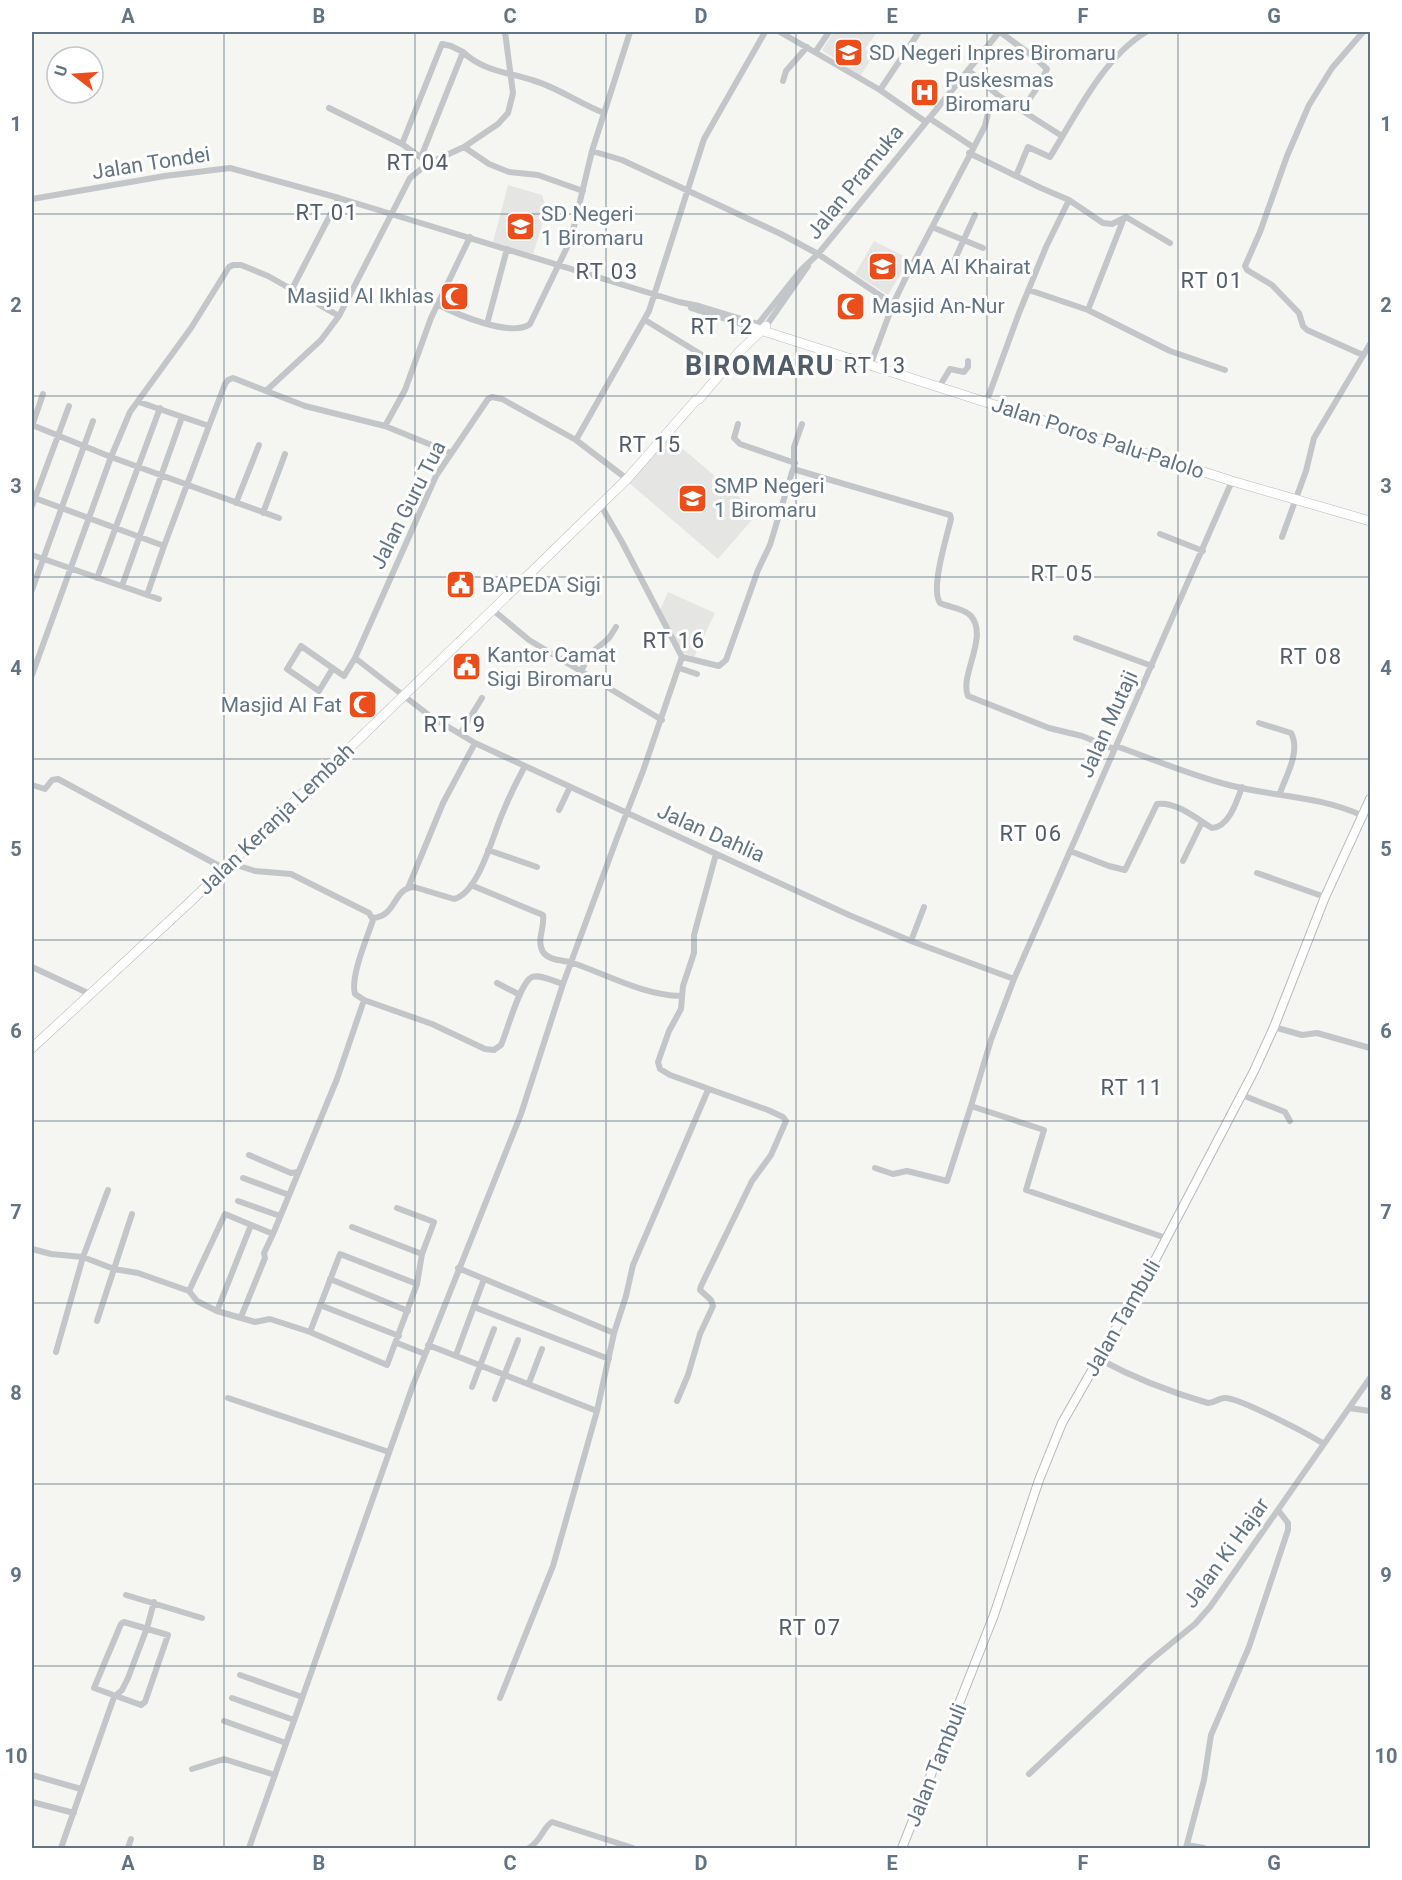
<svg xmlns="http://www.w3.org/2000/svg" width="1402" height="1880" font-family="Roboto,sans-serif">
	<style>
		.built { fill: #e5e6e4 }
		.lines { fill: none; stroke-linecap: round; stroke-linejoin: round }
		.secondary-casing { stroke: #b4b9be; stroke-width: 10 }
		.primary-casing { stroke: #b5b9bd; stroke-width: 10 }
		.street { stroke: #c2c6c9; stroke-width: 6 }
		.secondary { stroke: #fff; stroke-width: 8 }
		.primary { stroke: #fff; stroke-width: 9 }
		.grid { fill: none; stroke: #627483; stroke-width: 1.5; stroke-opacity: 0.55 }
		.labels { text-anchor: middle; stroke-width: 6; stroke-linejoin: round; paint-order: stroke }
		.poi-label { font-size: 21px; fill: #627483; stroke: #fff; text-anchor: start }
		.street-label { font-size: 21px; fill: #627483; stroke: #fff }
		.neighbourhood-label { font-size: 22px; letter-spacing: 1.5px; fill: #515d68; stroke: #fff }
		.district-label { font-size: 27px; font-weight: bold; letter-spacing: 1.5px; fill: #515d68; stroke: #fff }
		.neatline { fill: none; stroke: #627483; stroke-width: 2 }
		.grid-label { font-size: 20px; text-anchor: middle; font-weight: bold; fill: #627483 }
	</style>
	<rect width="100%" height="100%" fill="#f5f5f1"/>
	<path class="built" d="M834,32h43l-12,17 9,6 -14,21 -38,-26z
		M508,185l34,10 5,15 -14,44 -40,-12z
		M874,241l36,18 -22,36 -33,-21z
		M668,436l90,77 -40,46 -90,-77z
		M668,592l47,21 -21,44 -12,-5 -22,-42z"/>
	<g class="lines">
		<defs>
			<path id="secondary" d="M902,1848l92,-233 45,-135 23,-57 92,-161 100,-191 20,-44 51,-130 45,-98"/>
			<path id="primary" d="M754,328l478,153 138,40
				M32,1048l158,-146 288,-278 149,-145 69,-79 3,-1 40,-47 27,-26"/>
		</defs>
		<use href="#secondary" class="secondary-casing"/>
		<use href="#primary" class="primary-casing"/>
		<path class="street" d="M780,32l100,58 46,32
			M1000,32l34,25 13,12c-7,15 -15,28 -26,41
			M1363,32l-31,36 -23,37 -22,51 -27,76 -15,34 2,4 25,15 27,28 4,13 4,4 56,25
			M816,51l13,-19
			M783,81l3,-10 21,-24
			M880,90l39,-58
			M999,96l63,40
			M329,108l73,36 21,15
			M929,118l44,29
			M402,144l40,-100 9,2 12,6
			M464,147l25,17 20,8 29,3 45,16
			M592,151l30,9 159,74 37,20 75,50
			M969,153l72,35 28,12 34,23 9,1 14,-7 44,26
			M421,157l42,-105c20,19 44,20 69,28 25,7 48,24 72,33
			M1016,176l12,-29 22,10c26,-42 53,-99 96,-125
			M32,199l133,-23 65,-8 109,30 340,104 20,4 59,18 43,-54 17,-16 71,-86 110,-136
			M932,227l51,21
			M950,270l25,-55
			M292,289l47,-91
			M1029,290l59,20 82,41 55,19
			M437,304c19,10 74,34 93,20l41,-85 21,-88 38,-119
			M691,308l63,20
			M1088,310l36,-92
			M645,320l75,46
			M487,324l20,-75
			M766,326l42,-60
			M870,366l23,-62 15,-31 77,-147 4,-17 10,-13 -31,-26
			M939,387l11,-18 14,3 4,-5v-6
			M267,390l54,-50 18,-24
			M986,403l33,-90 27,-66 23,-47
			M738,424l-4,14 6,6 55,19
			M32,425l79,32 168,61
			M32,426l11,-32
			M209,426l16,-42 3,-4 5,-2 72,28 80,20 66,27
			M385,426l20,-36 26,-72 39,-81
			M576,440l73,-129 55,-172 61,-107
			M794,466v-19l8,-23
			M627,479l-51,-39 -74,-41 -10,-2 -4,2 -52,77 -81,182 75,58 45,27 374,172 62,26 103,38
			M32,497l132,49 45,-120 -70,-24
			M236,503l23,-58
			M32,506l37,-100
			M263,513l22,-59
			M1160,534l43,17
			M1282,537l24,-66 8,-33 56,-94
			M32,555l127,44
			M97,578l63,-170
			M122,586l60,-169
			M32,590l61,-169
			M147,595l17,-49
			M493,610l36,30 133,80
			M1076,638l76,28
			M682,657l37,9 7,-6 32,-90 12,-25 23,-76 157,46 1,4c-4,17 -21,70 -11,84 8,4 24,5 31,13 18,21 -12,60 -3,80l81,32 33,8 32,13
			M333,668l-14,23 -32,-22 14,-23 43,30 11,-18
			M679,668l18,6
			M581,671l9,-17 19,-16 7,-11
			M32,675l79,-218 19,-45 61,-84 38,-61 4,-2h8l27,11 71,40 71,-138 17,-14 37,-17 34,-23 10,-11 5,-20 -8,-61
			M1259,723l32,10c10,18 -5,43 -11,60
			M460,734l22,-36
			M1116,746c36,13 72,28 109,38 46,13 93,11 138,32
			M32,785l13,4 7,-9 6,-1 167,90
			M559,810l11,-23
			M488,850l49,17
			M1070,851l39,15 16,4 32,-66c19,-3 40,15 55,24 17,-1 25,-27 30,-41
			M1183,861l19,-39
			M230,863l25,8 36,3 78,39 4,7c-6,18 -23,57 -18,74l9,6 68,24 53,25 9,1 7,-5c6,-13 19,-63 31,-68 9,-3 23,5 31,7
			M1257,873l68,24
			M471,885l72,30c2,13 -7,25 0,37 6,9 21,8 30,11 35,12 70,32 108,33
			M408,888l35,-85 32,-60
			M373,918c24,-2 20,-30 41,-31l40,12c25,-6 39,-65 49,-87 6,-15 14,-31 22,-46
			M911,941l13,-34
			M32,967l58,27
			M497,983l23,12
			M1274,1027l28,8 15,-2 53,15
			M1242,1095l43,17 5,9
			M249,1155l42,18 7,-1
			M875,1168l18,6 14,-3 40,10 24,-75
			M243,1178l46,17
			M238,1201l42,15
			M397,1208l37,14 -12,32 -5,30 -30,81 -77,-33 30,-78 77,30
			M352,1227l70,27
			M1166,1238l-140,-48 18,-60 -73,-24 20,-66 23,-61 218,-498
			M32,1249l19,5 32,3 25,-67
			M458,1268l156,65
			M330,1279l78,32
			M189,1291l36,-77 48,20 64,-155 27,-79
			M320,1305l79,31
			M474,1307l135,52
			M217,1311l34,-86
			M241,1317l24,-59 -1,-5 9,-19
			M97,1321l17,-52 24,4 51,18 8,10 20,10 38,11 15,-3 40,13
			M397,1343l28,11
			M428,1345l169,66
			M56,1352l27,-95 31,12 18,-55
			M456,1355l28,-76
			M1099,1359c35,19 71,33 109,44 6,0 11,-5 17,-5 15,0 85,37 99,46
			M529,1383l13,-34
			M472,1387l22,-58
			M228,1398l161,54
			M495,1399l23,-59
			M677,1401l11,-26 12,-41 13,-28 -2,-6 -11,-10 1,-4 51,-105 19,-26 15,-34 -3,-4 -15,-7 -98,-35 -10,-6 -2,-7 11,-31 12,-22 2,-23 11,-33v-18l22,-81
			M1349,1408l21,3
			M126,1595l76,23
			M124,1622l44,13 -23,67 -4,3 -47,-17 27,-64z
			M240,1675l62,22
			M232,1698l62,22
			M500,1698l53,-132 44,-155 17,-78 12,-37 7,-31 75,-175
			M224,1721l62,22
			M192,1769l32,-10 51,16
			M1029,1774l122,-114 44,-36 15,-17 160,-229
			M32,1775l49,14
			M32,1802l42,11
			M1187,1845l17,3
			M61,1848l53,-151 8,-7 6,-12 19,-50 7,-26
			M128,1848l3,-9
			M249,1848l164,-463 108,-271 42,-130 54,-146 26,-67 39,-114 -60,-115 -22,-38
			M529,1848c13,-8 14,-21 23,-26l81,26
			M1186,1848l18,-68 7,-45 38,-88 39,-117v-7l-10,-13"/>
		<use href="#secondary" class="secondary"/>
		<use href="#primary" class="primary"/>
	</g>
	<path class="grid" d="M224,32v1816M415,32v1816M606,32v1816M796,32v1816M987,32v1816M1178,32v1816M32,214h1338M32,396h1338M32,577h1338M32,759h1338M32,940h1338M32,1121h1338M32,1303h1338M32,1484h1338M32,1666h1338"/>
	<defs>
		<symbol id="school-square" viewBox="-11 -11 22 22"><rect x="-9" y="-9" width="18" height="18" rx="4" fill="#eb4e1b" stroke="#fff"/><path d="M0-5L7-2L0 1L-7-2ZM-4 1L0 2.5L4 1V4Q0 6-4 4Z" fill="#fff"/></symbol>
		<symbol id="hospital-square" viewBox="-11 -11 22 22"><rect x="-9" y="-9" width="18" height="18" rx="4" fill="#eb4e1b" stroke="#fff"/><path d="M-5-5h3v3.5h4V-5h3V5h-3V1.5h-4V5h-3Z" fill="#fff"/></symbol>
		<symbol id="mosque-square" viewBox="-11 -11 22 22"><rect x="-9" y="-9" width="18" height="18" rx="4" fill="#eb4e1b" stroke="#fff"/><path d="M3.5-4.9A6 6 0 1 0 3.5 4.9A5 5 0 1 1 3.5-4.9Z" fill="#fff"/></symbol>
		<symbol id="civic-square" viewBox="-11 -11 22 22"><rect x="-9" y="-9" width="18" height="18" rx="4" fill="#eb4e1b" stroke="#fff"/><path d="M-.6-6.5H3V-4.5H.6V-3L4-1V1h2V6H-6V1h2V-1L-.6-3ZM-1.2 2.5V6h2.4V2.5Z" fill="#fff"/></symbol>
	</defs>
	<g fill-rule="evenodd">
		<use href="#school-square" x="832" y="36" width="33" height="33"/>
		<use href="#hospital-square" x="908" y="76" width="33" height="33"/>
		<use href="#school-square" x="504" y="210" width="33" height="33"/>
		<use href="#school-square" x="866" y="250" width="33" height="33"/>
		<use href="#mosque-square" x="438" y="280" width="33" height="33"/>
		<use href="#mosque-square" x="834" y="290" width="33" height="33"/>
		<use href="#school-square" x="676" y="482" width="33" height="33"/>
		<use href="#civic-square" x="444" y="568" width="33" height="33"/>
		<use href="#civic-square" x="450" y="650" width="33" height="33"/>
		<use href="#mosque-square" x="346" y="688" width="33" height="33"/>
	</g>
	<g class="labels">
		<g class="poi-label">
			<text x="869" y="60">SD Negeri Inpres Biromaru</text>
			<text x="945" y="87">Puskesmas<tspan x="945" dy="24">Biromaru</tspan></text>
			<text x="541" y="221">SD Negeri<tspan x="541" dy="24">1 Biromaru</tspan></text>
			<text x="903" y="274">MA Al Khairat</text>
			<text x="434" y="303" text-anchor="end">Masjid Al Ikhlas</text>
			<text x="872" y="313">Masjid An-Nur</text>
			<text x="714" y="493">SMP Negeri<tspan x="714" dy="24">1 Biromaru</tspan></text>
			<text x="482" y="592">BAPEDA Sigi</text>
			<text x="487" y="662">Kantor Camat<tspan x="487" dy="24">Sigi Biromaru</tspan></text>
			<text x="342" y="712" text-anchor="end">Masjid Al Fat</text>
		</g>
		<g class="street-label">
			<text transform="translate(151 163) rotate(-9)" y="7">Jalan Tondei</text>
			<text transform="translate(855 182) rotate(-51)" y="7">Jalan Pramuka</text>
			<text transform="translate(1098 438) rotate(18)" y="7">Jalan Poros Palu-Palolo</text>
			<text transform="translate(408 505) rotate(-63)" y="7">Jalan Guru Tua</text>
			<text transform="translate(1108 724) rotate(-66)" y="7">Jalan Mutaji</text>
			<text transform="translate(276 819) rotate(-44)" y="7">Jalan Keranja Lembah</text>
			<text transform="translate(711 833) rotate(24)" y="7">Jalan Dahlia</text>
			<text transform="translate(1122 1318) rotate(-60)" y="7">Jalan Tambuli</text>
			<text transform="translate(1226 1553) rotate(-54)" y="7">Jalan Ki Hajar</text>
			<text transform="translate(936 1765) rotate(-68)" y="7">Jalan Tambuli</text>
		</g>
		<g class="neighbourhood-label">
			<text x="418" y="170">RT 04</text>
			<text x="327" y="220">RT 01</text>
			<text x="607" y="279">RT 03</text>
			<text x="1212" y="288">RT 01</text>
			<text x="722" y="334">RT 12</text>
			<text x="875" y="373">RT 13</text>
			<text x="650" y="452">RT 15</text>
			<text x="1062" y="581">RT 05</text>
			<text x="674" y="648">RT 16</text>
			<text x="1311" y="664">RT 08</text>
			<text x="455" y="732">RT 19</text>
			<text x="1031" y="841">RT 06</text>
			<text x="1132" y="1095">RT 11</text>
			<text x="810" y="1635">RT 07</text>
		</g>
		<g class="district-label">
			<text x="760" y="375">BIROMARU</text>
		</g>
	</g>
	<rect width="1402" height="1880" fill="none" stroke="#ffffff" stroke-width="66"/>
	<g transform="translate(75 75) rotate(287)"><circle r="28" fill="#ffffff" stroke="#c0c7cd" stroke-width="1.5"/>
	<path d="M0-4.5L10 22L0 15L-10 22Z" fill="#eb4e1b"/>
	<text y="-9" font-size="16" font-weight="bold" text-anchor="middle" fill="#627483">U</text>
	</g>
	<rect x="33" y="33" width="1336" height="1814" class="neatline"/>
	<g class="grid-label">
		<text x="128" y="23">A</text>
		<text x="319" y="23">B</text>
		<text x="510" y="23">C</text>
		<text x="701" y="23">D</text>
		<text x="892" y="23">E</text>
		<text x="1083" y="23">F</text>
		<text x="1274" y="23">G</text>
		<text x="16" y="131">1</text>
		<text x="1386" y="131">1</text>
		<text x="16" y="312">2</text>
		<text x="1386" y="312">2</text>
		<text x="16" y="493">3</text>
		<text x="1386" y="493">3</text>
		<text x="16" y="675">4</text>
		<text x="1386" y="675">4</text>
		<text x="16" y="856">5</text>
		<text x="1386" y="856">5</text>
		<text x="16" y="1038">6</text>
		<text x="1386" y="1038">6</text>
		<text x="16" y="1219">7</text>
		<text x="1386" y="1219">7</text>
		<text x="16" y="1400">8</text>
		<text x="1386" y="1400">8</text>
		<text x="16" y="1582">9</text>
		<text x="1386" y="1582">9</text>
		<text x="16" y="1763">10</text>
		<text x="1386" y="1763">10</text>
		<text x="128" y="1870">A</text>
		<text x="319" y="1870">B</text>
		<text x="510" y="1870">C</text>
		<text x="701" y="1870">D</text>
		<text x="892" y="1870">E</text>
		<text x="1083" y="1870">F</text>
		<text x="1274" y="1870">G</text>
	</g>
</svg>
